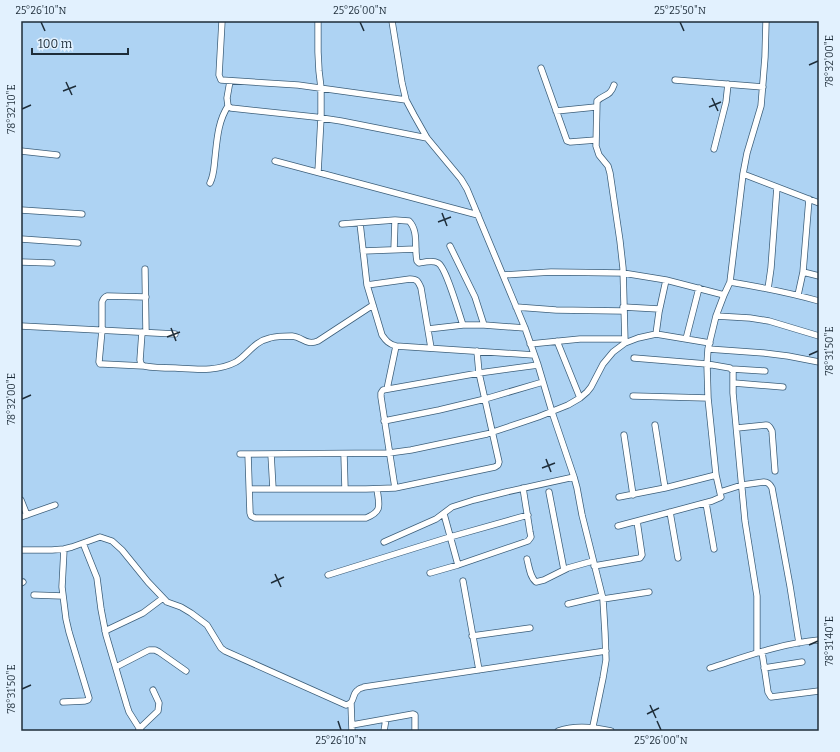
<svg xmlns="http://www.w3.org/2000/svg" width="840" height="752" font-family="Bitter,serif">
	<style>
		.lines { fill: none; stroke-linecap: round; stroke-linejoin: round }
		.minor-casing { stroke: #3d5f7a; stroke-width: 7 }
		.minor { stroke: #fff; stroke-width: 5.5 }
		.ticks { fill: none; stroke: #1e2d39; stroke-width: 1.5 }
		.neatline { fill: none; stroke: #1e2d39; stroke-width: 1.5 }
		.ticks-label { font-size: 10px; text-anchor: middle; fill: #1e2d39 }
	</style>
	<rect width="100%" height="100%" fill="#aed3f3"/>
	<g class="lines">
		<defs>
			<path id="minor" d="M222,21l-3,54 2,5 77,5 108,15
				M392,21l10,62 4,17 8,15 13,23 34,41 6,10 58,139 13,37 14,47 22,65 3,11 5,27 21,84 2,34 1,27 -3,18 -11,53
				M541,68l26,73 3,1 26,-2
				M675,80l88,7
				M230,81l-3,17 1,8 3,2 84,9 26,4 86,17
				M614,85c-4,12 -10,9 -17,16l-1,45 3,9 9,11 2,7 10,68 3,27 2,75
				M556,111l40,-4
				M714,149l12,-47 2,-18
				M21,151l36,4
				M275,161l203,54
				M318,172l3,-54v-30l-2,-17 -1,-19v-31
				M743,174l76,29
				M210,183c4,-8 4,-16 5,-25 2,-18 3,-37 13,-52
				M21,210l61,4
				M360,223l7,62 15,50c4,6 7,9 14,11l138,9
				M342,224l53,-4 14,1c10,10 5,27 8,40l2,2c6,-1 14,-3 19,0 8,4 21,51 25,62
				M21,239l57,4
				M450,246l25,51 9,28
				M394,250l1,-30
				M363,251l53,-2
				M21,262l31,1
				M145,269l1,63
				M803,272l16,4
				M503,275l48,-3 72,1 43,7 58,15
				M730,282c30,5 60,11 89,19
				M367,285l43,-6c7,0 8,2 11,9l10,60
				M768,289l3,-21 6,-81
				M798,295l5,-23 6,-73
				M516,307l40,3 67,1
				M623,307l36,2
				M716,316l34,2 19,3 50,15
				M21,326l154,8
				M428,329l35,-4h21l41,3
				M142,332l-2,28 1,4 3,2c10,2 21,2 31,2 20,1 42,4 61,-6 13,-8 17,-20 34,-24 7,-2 15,-2 22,-2 11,1 14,10 26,5l55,-36
				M656,334l3,-22 7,-32
				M686,339l13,-51
				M557,341l23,57
				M530,344l50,-5h45
				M708,349l56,4 24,3 31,6
				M634,358l73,6 23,4 3,3v22l12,128 12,75v57
				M144,366l-41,-2h-3l-1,-2 3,-32v-28c1,-3 2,-5 5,-6l39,1
				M732,369l33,2
				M734,383l49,4
				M387,389l9,-43
				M633,396l75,2
				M384,421l55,-11 46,-11 58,-17
				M655,425l10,63
				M737,428l29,-3c4,0 4,3 6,6l3,40
				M624,435l9,60
				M240,454l149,-1 22,-3 76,-16 51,-17 30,-12 12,-7 7,-6 4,-5 12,-23 10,-12 12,-9 13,-5 18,-4 54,9
				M248,454l2,59 1,3 4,2h111c17,-7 13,-13 11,-29
				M271,454l2,35
				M344,454l1,35
				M395,488l-14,-91v-4l2,-3 96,-17 59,-8
				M250,489h116l29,-1 100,-21 3,-2 1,-3 -20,-89 -2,-22
				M549,492l15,78
				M720,492l22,-7 22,-3c4,0 6,2 8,6l18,98 9,57
				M619,497l46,-9 51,-13
				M21,500l6,15
				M706,503l8,46
				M670,512l8,46
				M444,514l14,51
				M21,517l34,-12
				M618,526l94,-25 7,-3 2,-1 -5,-22 -8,-77 -1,-34 1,-15 8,-33 8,-21 6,-13 13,-108 4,-21 14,-47 4,-49 1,-36
				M384,542l52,-23 16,-12 22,-7 32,-8 68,-15
				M83,543l14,35 4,31 5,26 21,71 2,6 12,19
				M21,550h31l12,-1 8,-2 28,-10 12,4 10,9 26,32 19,20 14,5 10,6 16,12 14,23 4,3 121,54c10,-2 5,-11 12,-15 1,-2 5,-2 6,-3l242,-36
				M527,559c2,8 3,18 9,23l8,-2 24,-12 25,-7
				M594,566l46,-8 2,-3 -5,-34
				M430,573l28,-8 70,-24 3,-4 -1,-5 -7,-44
				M328,575l122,-38 78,-22
				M463,581l16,89
				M21,583l2,-1
				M34,595l29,1
				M603,599l46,-7
				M568,604l34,-8
				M105,631l38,-18 20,-15
				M472,636l58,-8
				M762,652l6,40 3,5 48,-6
				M116,667l33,-17h6l4,2 27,19
				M710,668c35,-11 72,-25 109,-28
				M764,668l38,-6
				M63,702l22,-1 3,-1 1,-2 -20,-66 -3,-13 -4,-32 2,-38
				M351,703l1,28
				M352,725l61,-11 2,1v16
				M139,729l19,-18 1,-8 -6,-13
				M384,731l2,-12
				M558,731c17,-6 36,-4 53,0"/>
		</defs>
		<use href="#minor" class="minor-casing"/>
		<use href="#minor" class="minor"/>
	</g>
	<path class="ticks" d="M41,22l4,9M360,22l4,9M680,22l4,9M809,65l9,-4M66,82l6,13M63,91l13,-5M712,98l6,13M709,107l12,-5M22,109l9,-4M442,213l5,13M438,222l13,-5M171,328l5,13M167,337l13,-5M809,355l9,-4M22,399l9,-4M546,459l5,13M542,468l13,-5M275,574l6,13M271,583l13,-6M809,645l9,-4M22,689l9,-4M650,705l6,13M647,714l12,-6M338,721l3,9M657,721l4,9"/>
	<rect width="840" height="752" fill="none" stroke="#e2f1fe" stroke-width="44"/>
	<path d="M32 48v6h96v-6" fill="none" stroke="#1e2d39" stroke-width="2"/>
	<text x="38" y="48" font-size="12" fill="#1e2d39" stroke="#e2f1fe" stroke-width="3" paint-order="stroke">100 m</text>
	<rect x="22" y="22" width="796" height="708" class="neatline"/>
	<g class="ticks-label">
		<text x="41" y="14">25°26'10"N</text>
		<text x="360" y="14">25°26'00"N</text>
		<text x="680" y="14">25°25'50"N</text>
		<text transform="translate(829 61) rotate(-90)" y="4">78°32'00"E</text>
		<text transform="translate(11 109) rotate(-90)" y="4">78°32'10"E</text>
		<text transform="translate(829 351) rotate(-90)" y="4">78°31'50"E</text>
		<text transform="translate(11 399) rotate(-90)" y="4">78°32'00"E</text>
		<text transform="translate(829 641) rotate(-90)" y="4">78°31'40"E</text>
		<text transform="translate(11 689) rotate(-90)" y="4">78°31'50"E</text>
		<text x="341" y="744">25°26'10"N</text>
		<text x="661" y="744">25°26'00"N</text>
	</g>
</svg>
